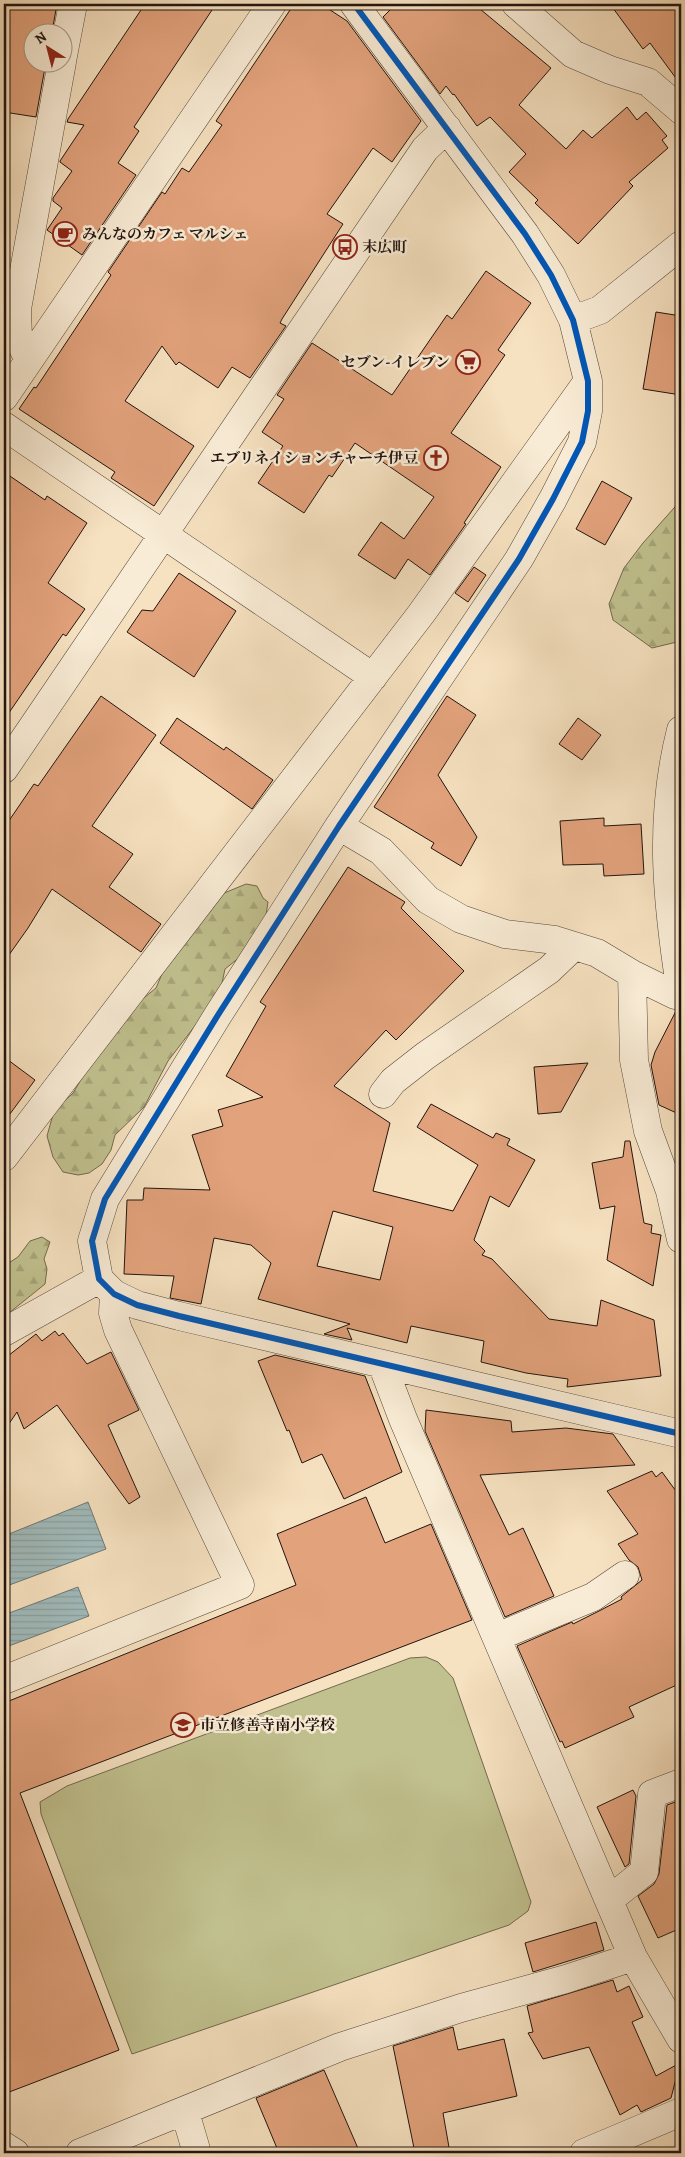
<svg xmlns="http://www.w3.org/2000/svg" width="685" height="2157" font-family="Alegreya,'Noto Serif JP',serif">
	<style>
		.forest { fill: url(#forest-firs); stroke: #716a4e }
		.pitch { fill: #c1c18f; stroke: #716a4e }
		.water { fill: url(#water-rules); stroke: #6e7876 }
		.building { fill: #e2a27c; stroke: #21140e; fill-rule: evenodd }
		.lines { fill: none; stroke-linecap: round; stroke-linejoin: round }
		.minor-casing { stroke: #56473a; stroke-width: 29 }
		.minor { stroke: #f9ecd6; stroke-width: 28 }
		.cycleway-casing { stroke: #f9ecd6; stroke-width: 9 }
		.cycleway { stroke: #0057b8; stroke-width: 6 }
		.labels { text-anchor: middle; stroke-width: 5; stroke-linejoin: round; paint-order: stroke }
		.poi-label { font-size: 15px; font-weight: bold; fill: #21140e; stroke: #f9ecd6; text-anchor: start }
	</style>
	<defs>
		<pattern id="forest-firs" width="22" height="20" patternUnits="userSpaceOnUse" patternTransform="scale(1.25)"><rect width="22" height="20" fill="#c1c18f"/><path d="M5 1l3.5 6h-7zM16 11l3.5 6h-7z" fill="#a6a57a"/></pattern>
		<pattern id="water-rules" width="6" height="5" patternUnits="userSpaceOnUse" patternTransform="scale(1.25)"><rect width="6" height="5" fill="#a1bbbc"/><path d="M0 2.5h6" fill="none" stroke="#8aa0a0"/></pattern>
	</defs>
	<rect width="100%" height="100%" fill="#f6e1c0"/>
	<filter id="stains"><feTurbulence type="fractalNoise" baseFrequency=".004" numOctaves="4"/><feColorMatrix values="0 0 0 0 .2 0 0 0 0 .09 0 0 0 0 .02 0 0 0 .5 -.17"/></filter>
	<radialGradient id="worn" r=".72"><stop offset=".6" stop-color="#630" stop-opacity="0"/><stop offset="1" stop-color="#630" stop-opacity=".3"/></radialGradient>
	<path class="forest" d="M681,500v141l-29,7 -39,-28 -4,-16 15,-36 19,-25z
		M246,884l11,2 6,12 5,4 -4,26 -14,21 -25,20 -4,19 -10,17 -43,56 -24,46 -29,28 -4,15 -9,14 -13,9 -11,2 -15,-3 -10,-15 -6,-21 7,-25 19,-18 12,-20 49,-67 22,-18 11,-26 19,-25 13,-11 18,-30z
		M42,1237l8,5 -6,17 3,10 -2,15 -41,33v-51l14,-9 12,-16z"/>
	<path class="pitch" d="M426,1657l12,5 15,16 78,224 -3,9 -19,14 -377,129 -91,-240 -1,-12 27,-16 343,-128z"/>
	<path class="water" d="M88,1502l18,47 -102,38v-51z
		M78,1587l11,29 -83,31 -2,-7v-25z"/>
	<path class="building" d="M4,4h53l-5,28h-20v30h14l-10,55 -32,-5z
		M145,4h71l-82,123 5,4 -21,32 18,12 -54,80 -35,-25 15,-22 -9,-7v-3l19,-27 -12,-9v-1l24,-36 -17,-3 1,-3z
		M294,4h27l26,17 74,100 -29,41 -19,-14 -46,66 16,10 -61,95 -2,4 6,3 -36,52 -18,-11 -14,21 -39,-26 -3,3 -14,-19 -37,55 69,45 -40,60 -43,-28 4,-6 -96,-63 15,-22 2,1 75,-113 -3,-3 54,-80 3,2 17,-26 7,4 33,-47 -6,-4z
		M396,4h78l77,64 -32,37 47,44 17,-19 9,8 35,-31 10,13 9,-8 21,24 -5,4 6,8 -39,34 4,4 -55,58 -43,-41 3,-3 -29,-28 17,-18 -36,-37 -13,9 -23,-32 -1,1 -7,-9 -6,8 -57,-77z
		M610,4h71v81l-31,-42 -7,6z
		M486,271l45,32 -33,47 7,5 -54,78 50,34 -37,56 2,1 -36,51 -22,-16 -13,20 -37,-24 23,-33 23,17 30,-42 -79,-54 -23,34 -3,-2 -25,38 -46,-30 25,-37 -21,-14 22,-33 -7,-4 35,-52 80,52 55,-80 5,4z
		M656,312l25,4v79l-38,-6z
		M4,472l41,28 2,-4 40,27 -39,60 37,26 -19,27 -3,-2 -59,86z
		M602,481l30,17 -27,47 -29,-16z
		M474,567l12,8 -18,27 -13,-9z
		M179,573l57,38 -42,66 -67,-45 15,-22 11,1z
		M101,696l55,39 -64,91 41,28 -24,33 52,37 -20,28 -89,-63 -24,39 -24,34v-134l30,-44 4,2z
		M447,696l29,19 -38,60 39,62 -16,29 -30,-18 3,-5 -60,-36z
		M177,718l47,32 2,-3 47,33 -21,29 -92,-66z
		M578,718l23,17 -19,25 -23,-16z
		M604,818v8l37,-2 3,50 -40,2 -1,-12 -40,1 -3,-44z
		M348,867l57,35 -4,6 63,63 -68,69 -10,-10 -52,56 56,37 -17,68 80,20 25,-46 -61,-38 14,-23 62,34 3,-5 14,6 -3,6 28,15 -26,47 -19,-11 -16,44 11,11 -3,4 10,4 57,60 48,7 4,-26 53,20 7,56 -94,11 1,-8 -42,-6 -45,-11 3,-21 -73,-15 -4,17 -60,-15 5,12 -28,-6 26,-10 -92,-25 13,-36 -20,-18 -37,-7 -13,66 -31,-6 4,-22 -50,-2 3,-74h16l1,-12 66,2 -18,-55 31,-9 -5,-16 45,-13 -37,-21 40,-70 -6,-4zM333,1211l60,16 -13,53 -63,-14z
		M676,1011h5v104l-22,-10 -8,-40 4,-13z
		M4,1057l31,23 -31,42z
		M588,1063l-27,49 -23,2 -4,-47z
		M625,1141h5l14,82 8,2 -1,8 10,2 -8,51 -46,-26 8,-54 -15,3 -8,-46 31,-6z
		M55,1331l4,5 4,-3 24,31 24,-12 28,58 -31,15 32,72 -11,7 -72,-99 -33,24 -7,-17 -13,19v-72l32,-25 6,7z
		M275,1355l90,21 37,96 -58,27 -22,-45 -20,9 -13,-33 -2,1 -29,-70z
		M426,1410l85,11 1,11 54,-4 47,6 22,31 -155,10 29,60 14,-7 31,68 -49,21 -80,-186z
		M652,1471l4,6 6,-5 19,26v185l-52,24 5,10 -69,31 -3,-7 -2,1 -43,-96 55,-24 1,2 26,-13 23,-12 -1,-2 21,-17 -4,-13 -9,-7 -11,-16 20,-10 -31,-43z
		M366,1497l19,46 46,-19 41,96 -452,173 99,257 -115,44v-391l292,-118 -19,-51z
		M633,1790l3,6 -7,68 -4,3 -28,-60z
		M681,1800v128l-23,10 -20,-42 16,-12 5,-10 8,-69z
		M596,1922l8,28 -71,22 -8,-29z
		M613,1980l4,12 12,-6 14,31 -11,5 24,54 24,-13 -9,35 -30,14 -4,-7 -17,10 -31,-68 -46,12 -15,-26 5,-1 -6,-26z
		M453,2027l5,23 46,-11 13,57 -74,17 7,40h-35l-22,-107z
		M324,2070l36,83h-81l-23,-55z"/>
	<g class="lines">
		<defs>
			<path id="minor" d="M354,4l171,230 26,41 22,45 15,61v30l-6,31 -29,57 -34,60 -180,267 -121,189 -113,184 -13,42 7,38 15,15 23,11 42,11 502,118
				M516,4l57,50 37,16 38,12 33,28
				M62,61l11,-57
				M573,320l27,-10 81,-65
				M29,360l-11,-22 -1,-29 45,-247
				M4,397l268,-393
				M4,426l369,251
				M681,730c-23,90 -14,173 0,263
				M4,769l421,-620 22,-21
				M339,826l42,25 47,49 33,19 44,15 50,6 42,13 35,21 43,21 6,1
				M632,974l2,86 14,71 22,60 11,48
				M383,1094l10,-13 32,-25 124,-86 25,-24
				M4,1157l417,-543 167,-233
				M4,1332l95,-53
				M382,1364l21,55 230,538 48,82
				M497,1637l96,-40 32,-22
				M4,1680l236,-95 -122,-255 -5,-17 1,-19
				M609,1900l35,-28 8,-78 29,-11
				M185,2112l12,41
				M4,2146l11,7
				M80,2153l260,-106 121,-39 105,-29 67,-22
				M584,2153l97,-41"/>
		</defs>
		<use href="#minor" class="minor-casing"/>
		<use href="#minor" class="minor"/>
		<defs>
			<path id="cycleway" d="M354,4l171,230 26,41 22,45 15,61v30l-6,31 -29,57 -34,60 -180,267 -121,189 -113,184 -13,42 7,38 15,15 23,11 42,11 502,118"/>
		</defs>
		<use href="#cycleway" class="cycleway-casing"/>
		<use href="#cycleway" class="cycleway"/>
	</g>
	<defs>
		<symbol id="cafe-ring" viewBox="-11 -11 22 22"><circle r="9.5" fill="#f9ecd6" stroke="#8f2418" stroke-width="1.5"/><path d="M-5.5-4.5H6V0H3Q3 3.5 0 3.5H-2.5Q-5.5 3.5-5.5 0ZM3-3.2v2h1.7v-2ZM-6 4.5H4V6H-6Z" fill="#8f2418"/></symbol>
		<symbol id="bus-ring" viewBox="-11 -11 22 22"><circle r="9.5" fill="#f9ecd6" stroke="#8f2418" stroke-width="1.5"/><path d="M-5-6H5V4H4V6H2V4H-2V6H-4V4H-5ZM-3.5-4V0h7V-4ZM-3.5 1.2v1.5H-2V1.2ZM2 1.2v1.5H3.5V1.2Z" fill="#8f2418"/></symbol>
		<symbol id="supermarket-ring" viewBox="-11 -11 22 22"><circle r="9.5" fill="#f9ecd6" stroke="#8f2418" stroke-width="1.5"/><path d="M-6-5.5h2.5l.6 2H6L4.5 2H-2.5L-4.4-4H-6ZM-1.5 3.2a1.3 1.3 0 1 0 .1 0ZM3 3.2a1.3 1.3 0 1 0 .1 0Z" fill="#8f2418"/></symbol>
		<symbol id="church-ring" viewBox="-11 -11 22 22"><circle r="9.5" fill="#f9ecd6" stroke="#8f2418" stroke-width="1.5"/><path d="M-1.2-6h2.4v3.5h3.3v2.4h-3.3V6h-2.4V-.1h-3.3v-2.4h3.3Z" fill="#8f2418"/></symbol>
		<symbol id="school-ring" viewBox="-11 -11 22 22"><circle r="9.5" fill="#f9ecd6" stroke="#8f2418" stroke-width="1.5"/><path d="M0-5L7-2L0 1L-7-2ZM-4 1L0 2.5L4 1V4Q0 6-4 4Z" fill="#8f2418"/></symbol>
	</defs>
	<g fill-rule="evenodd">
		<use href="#cafe-ring" x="51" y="220" width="28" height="28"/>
		<use href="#bus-ring" x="331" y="233" width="28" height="28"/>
		<use href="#supermarket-ring" x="454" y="348" width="28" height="28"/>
		<use href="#church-ring" x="422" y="444" width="28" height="28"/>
		<use href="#school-ring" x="169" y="1711" width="28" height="28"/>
	</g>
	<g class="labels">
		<g class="poi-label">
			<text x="82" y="239">みんなのカフェ マルシェ</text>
			<text x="362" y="252">末広町</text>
			<text x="450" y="367" text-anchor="end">セブン-イレブン</text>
			<text x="418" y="463" text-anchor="end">エブリネイションチャーチ伊豆</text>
			<text x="200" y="1730">市立修善寺南小学校</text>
		</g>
	</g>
	<rect width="685" height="2157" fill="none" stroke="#f6e1c0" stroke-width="20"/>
	<rect x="5" y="5" width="675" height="2147" fill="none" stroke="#21140e" stroke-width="2.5"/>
	<rect x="10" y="10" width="665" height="2137" fill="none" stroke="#21140e"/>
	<g transform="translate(48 48) rotate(324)"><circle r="24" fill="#f9ecd6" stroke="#a39686"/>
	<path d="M0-4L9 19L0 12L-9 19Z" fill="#8f2418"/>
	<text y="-8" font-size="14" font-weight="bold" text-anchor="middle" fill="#21140e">N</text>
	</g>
	<rect width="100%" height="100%" filter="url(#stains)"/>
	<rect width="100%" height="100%" fill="url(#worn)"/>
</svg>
